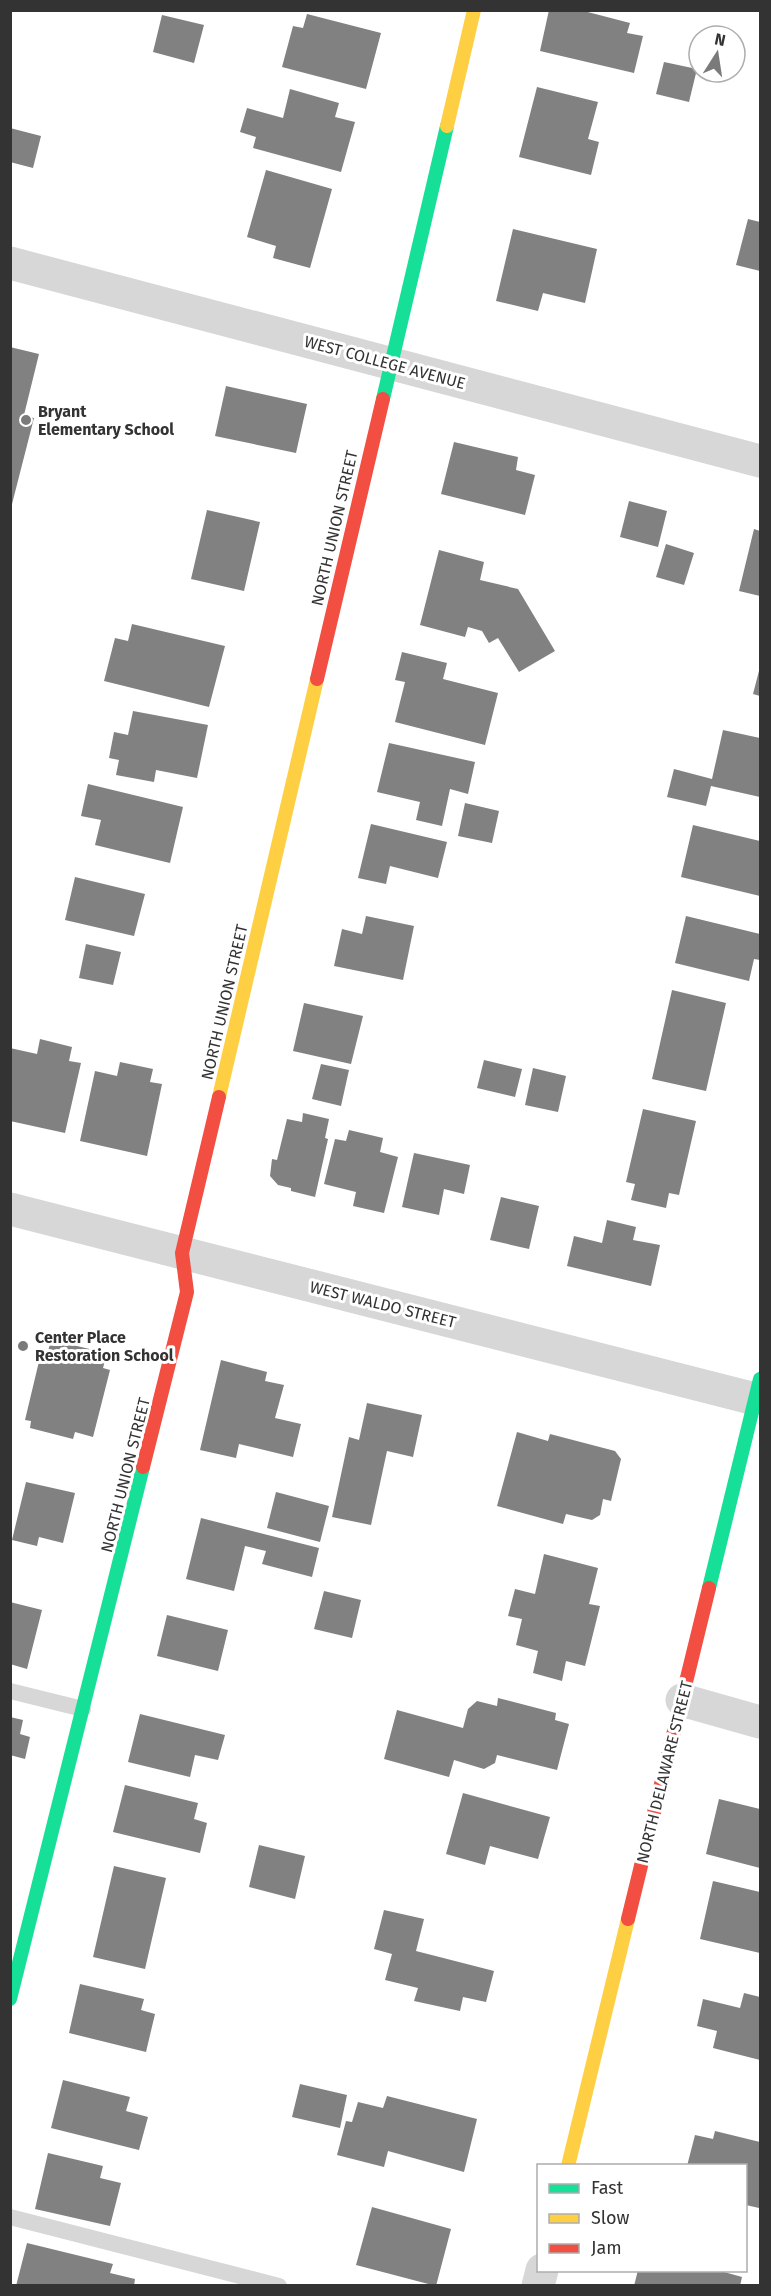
<svg xmlns="http://www.w3.org/2000/svg" width="771" height="2296" font-family="'Fira Sans',sans-serif">
	<style>
		.building { fill: #818181 }
		.lines { fill: none; stroke-linecap: round; stroke-linejoin: round }
		.lane { stroke: #d7d7d7; stroke-width: 16 }
		.street { stroke: #d7d7d7; stroke-width: 33 }
		.fast { stroke: #16e098; stroke-width: 14 }
		.slow { stroke: #ffcf43; stroke-width: 14 }
		.jam { stroke: #f24e42; stroke-width: 14 }
		.poi-dot { fill: #7a7a7a; stroke: #fff; stroke-width: 2 }
		.labels { text-anchor: middle; stroke-width: 6; stroke-linejoin: round; paint-order: stroke }
		.street-label { font-size: 16px; fill: #333; stroke: #fff }
		.poi-label { font-size: 16px; font-weight: bold; fill: #333; stroke: #fff; text-anchor: start }
	</style>
	<rect width="100%" height="100%" fill="#fff"/>
	<path class="building" d="M549,10h31l50,13 -3,10 16,3 -9,37 -94,-22z
		M307,14l74,19 -15,56 -84,-22 11,-41 10,2z
		M162,15l42,10 -10,38 -41,-11z
		M664,62l33,7 -8,33 -33,-8z
		M537,87l61,15 -10,37 11,3 -8,33 -72,-18z
		M290,89l49,14 -4,14 20,5 -14,50 -88,-24 3,-11 -16,-5 7,-24 36,10z
		M10,128l31,8 -8,32 -23,-6z
		M266,170l66,19 -22,79 -37,-10 3,-12 -29,-9z
		M748,219l12,3v49l-24,-6z
		M513,229l84,20 -12,54 -42,-10 -5,18 -42,-10z
		M10,347l29,7 -15,61 10,3 -23,90z
		M226,386l81,18 -11,49 -81,-17z
		M454,442l64,15 -2,13 19,5 -10,40 -84,-21z
		M629,501l38,10 -9,36 -38,-10z
		M207,510l53,12 -16,69 -53,-12z
		M754,529l6,2v65l-21,-5z
		M666,544l28,9 -10,32 -28,-8z
		M439,550l45,12 -4,18 38,9 37,62 -36,21 -21,-34 -9,5 -7,-12 -14,-4 -3,10 -45,-12z
		M132,624l93,22 -16,61 -105,-26 11,-43 13,3z
		M402,652l45,11 -4,16 55,14 -13,52 -90,-23 10,-40 -10,-2z
		M760,667v29l-7,-2z
		M133,711l75,14 -11,53 -41,-8 -2,12 -38,-7 3,-15 -10,-2 5,-26 14,3z
		M723,730l37,8v59l-49,-11 -5,20 -39,-9 7,-28 38,10z
		M389,743l86,19 -7,32 -18,-5 -8,37 -26,-6 4,-18 -43,-10z
		M88,784l95,23 -13,56 -75,-18 6,-25 -20,-4z
		M465,803l34,8 -7,32 -34,-7z
		M371,824l76,18 -9,36 -48,-12 -4,18 -28,-6z
		M693,825l67,16v55l-79,-19z
		M75,877l70,17 -11,42 -69,-16z
		M366,916l48,10 -11,54 -69,-14 8,-37 20,5z
		M686,916l74,18v26l-6,-1 -5,22 -74,-18z
		M86,944l35,8 -8,33 -34,-7z
		M672,990l54,13 -20,88 -54,-12z
		M304,1003l59,13 -12,48 -58,-13z
		M40,1039l32,8 -3,14 12,2 -16,70 -55,-12v-73l27,6z
		M484,1060l38,9 -7,28 -38,-9z
		M120,1062l33,7 -3,13 12,2 -15,72 -67,-15 15,-70 22,5z
		M321,1064l28,6 -8,36 -29,-7z
		M533,1068l33,8 -8,36 -33,-7z
		M643,1109l53,12 -17,74 -10,-2 -3,15 -35,-8 4,-16 -9,-2z
		M303,1113l26,6 -4,19 3,1 -13,58 -24,-6v-3l-13,-3 -8,-9 2,-17 5,1 10,-41 15,3z
		M349,1130l34,8 -3,14 18,5 -14,56 -31,-7 3,-14 -32,-8 11,-45 11,2z
		M414,1153l56,12 -6,29 -20,-5 -5,26 -37,-8z
		M501,1197l38,9 -10,43 -39,-9z
		M607,1220l29,7 -3,13 27,5 -9,41 -84,-20 7,-30 28,7z
		M51,1340l56,13 -4,15 7,2 -17,67 -18,-5 -2,7 -43,-11 1,-7 -6,-1 16,-67 6,2z
		M221,1360l46,12 -2,9 19,4 -9,33 26,6 -8,33 -54,-13 -3,14 -36,-8z
		M367,1403l55,12 -9,42 -26,-6 -16,74 -39,-8 17,-80 10,3z
		M517,1432l31,9 2,-7 65,17 6,8 -10,42 -8,-2 -3,16 -8,5 -26,-6 -3,10 -66,-18z
		M26,1482l49,11 -12,50 -24,-6 -2,9 -25,-6z
		M276,1492l53,14 -9,36 -53,-14z
		M201,1518l118,30 -7,29 -50,-13 4,-13 -21,-5 -11,45 -48,-12z
		M544,1554l54,14 -9,36 11,2 -15,60 -19,-5 -4,20 -29,-8 5,-22 -22,-6 6,-26 -14,-3 7,-27 20,5z
		M324,1591l37,9 -9,38 -38,-9z
		M10,1602l32,8 -15,59 -17,-5z
		M167,1615l61,15 -10,41 -61,-15z
		M498,1698l58,15 -1,7 14,4 -12,46 -60,-15 -2,8 -11,6 -30,-9 -5,17 -65,-18 13,-49 66,18 5,-19 9,-8 20,5z
		M140,1714l85,21 -7,25 -23,-5 -5,22 -62,-15z
		M10,1717l13,3 -3,14 10,3 -5,22 -15,-4z
		M125,1785l73,18 -4,16 13,4 -7,30 -87,-21z
		M463,1793l87,24 -12,42 -48,-13 -5,19 -39,-11z
		M719,1799l41,10v59l-54,-14z
		M259,1845l46,11 -10,43 -46,-12z
		M114,1866l52,12 -21,91 -52,-12z
		M713,1881l47,11v61l-60,-14z
		M384,1910l40,9 -8,32 78,20 -8,31 -23,-5 -3,14 -46,-10 4,-13 -33,-8 7,-26 -18,-5z
		M80,1984l64,15 -3,11 14,4 -9,38 -77,-19z
		M744,1993l16,4v63l-47,-12 4,-17 -20,-5 6,-27 37,9z
		M63,2080l67,17 -4,14 22,6 -9,33 -88,-22z
		M300,2084l47,11 -7,33 -48,-11z
		M387,2096l90,23 -13,53 -76,-21 -4,16 -47,-12 9,-34 6,1 6,-20 25,6z
		M715,2131l45,11 -1,66 -13,-3v-39h-59l8,-31 18,4z
		M48,2153l55,13 -3,12 21,5 -11,43 -75,-17z
		M372,2207l79,22 -15,57 -80,-21z
		M27,2243l86,21 -3,9 25,6 -1,7h-118z
		M638,2270h79l25,7 -2,9h-106z"/>
	<g class="lines">
		<path class="lane" d="M10,1691l73,18
			M10,2217l269,69"/>
		<path class="street" d="M10,263l750,198
			M10,1209l745,190
			M682,1700l78,22
			M538,2286l4,-16"/>
		<path class="fast" d="M383,399l64,-273
			M709,1588l51,-209
			M10,1999l133,-532"/>
		<path class="slow" d="M447,126l27,-116
			M219,1097l98,-418
			M568,2166l60,-247"/>
		<path class="jam" d="M317,679l66,-280
			M143,1467l44,-175 -5,-39 37,-156
			M628,1919l81,-331"/>
	</g>
	<g class="poi-dot">
		<circle cx="26" cy="420" r="6"/>
		<circle cx="23" cy="1346" r="6"/>
	</g>
	<g class="labels">
		<g class="street-label">
			<text transform="translate(385 362) rotate(15)" y="6">WEST COLLEGE AVENUE</text>
			<text transform="translate(334 528) rotate(-77)" y="6">NORTH UNION STREET</text>
			<text transform="translate(224 1002) rotate(-77)" y="6">NORTH UNION STREET</text>
			<text transform="translate(383 1304) rotate(14)" y="6">WEST WALDO STREET</text>
			<text transform="translate(125 1475) rotate(-76)" y="6">NORTH UNION STREET</text>
			<text transform="translate(664 1772) rotate(-76)" y="6">NORTH DELAWARE STREET</text>
		</g>
		<g class="poi-label">
			<text x="38" y="417">Bryant<tspan x="38" dy="18">Elementary School</tspan></text>
			<text x="35" y="1343">Center Place<tspan x="35" dy="18">Restoration School</tspan></text>
		</g>
	</g>
	<rect width="771" height="2296" fill="none" stroke="#333333" stroke-width="24"/>
	<rect x="537" y="2164" width="210" height="108" fill="#ffffff" stroke="#adadad" stroke-width="1.5"/>
	<rect x="549" y="2184" width="30" height="9" fill="#16e098" stroke="#adadad" stroke-width="1.5"/>
	<text x="591" y="2194" font-size="18" fill="#333333">Fast</text>
	<rect x="549" y="2214" width="30" height="9" fill="#ffcf43" stroke="#adadad" stroke-width="1.5"/>
	<text x="591" y="2224" font-size="18" fill="#333333">Slow</text>
	<rect x="549" y="2244" width="30" height="9" fill="#f24e42" stroke="#adadad" stroke-width="1.5"/>
	<text x="591" y="2254" font-size="18" fill="#333333">Jam</text>
	<g transform="translate(717 54) rotate(12)"><circle r="28" fill="#ffffff" stroke="#adadad" stroke-width="1.5"/>
	<path d="M0-4.5L10 22L0 15L-10 22Z" fill="#7a7a7a"/>
	<text y="-9" font-size="16" font-weight="bold" text-anchor="middle" fill="#333333">N</text>
	</g>
</svg>
